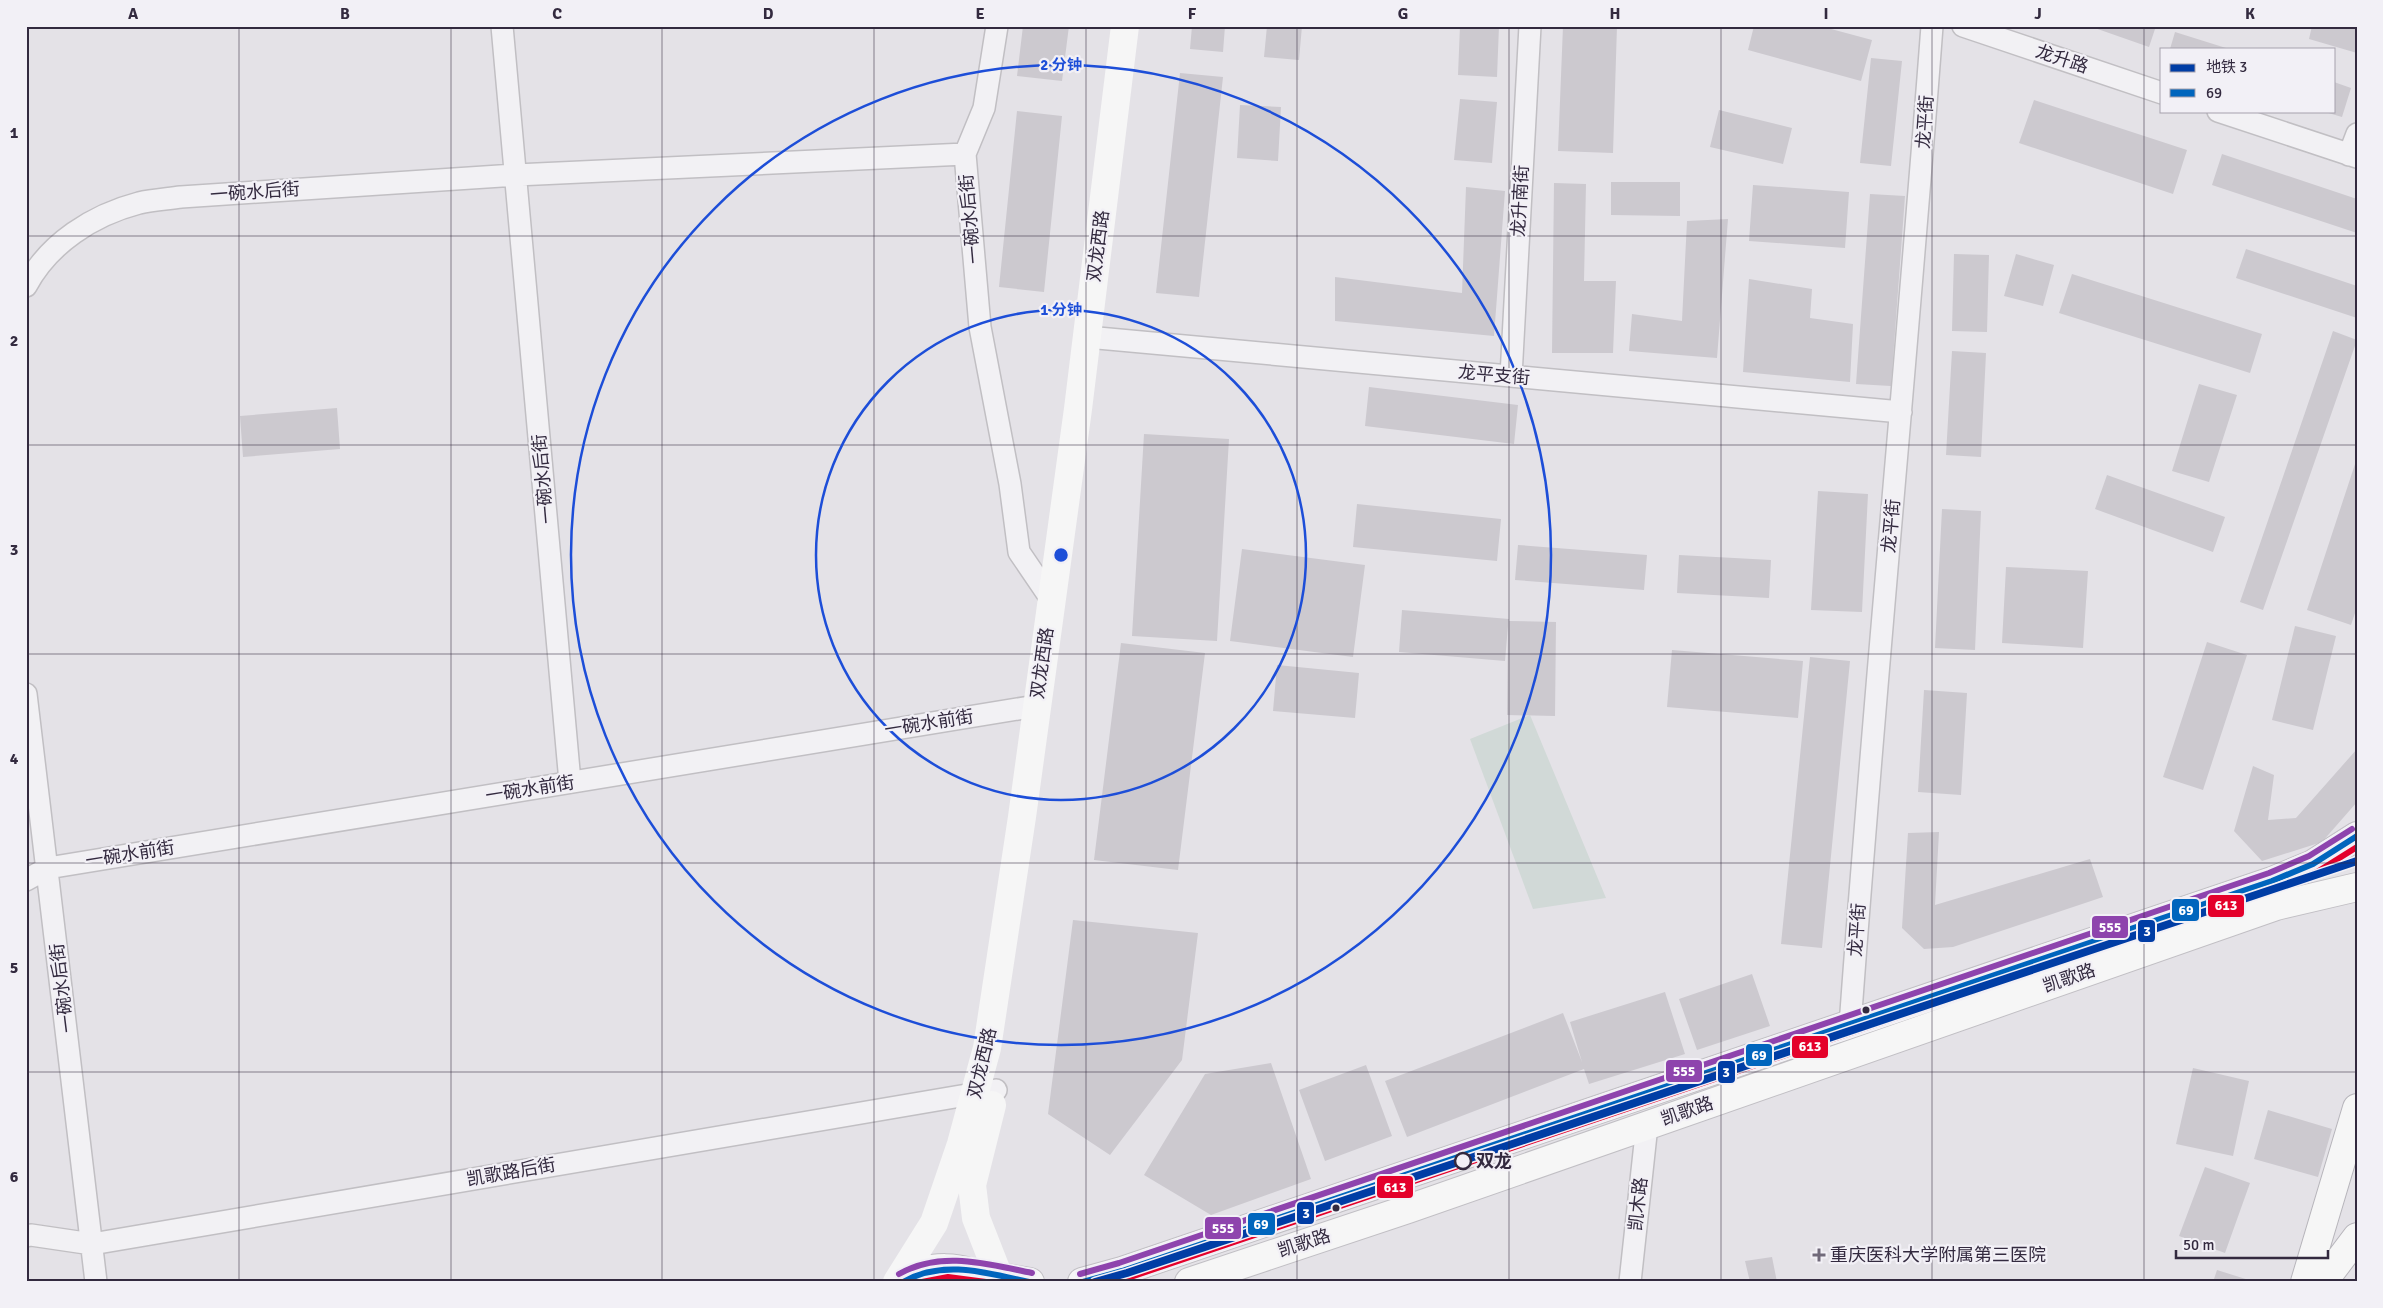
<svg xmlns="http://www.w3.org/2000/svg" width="2383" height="1308" font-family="Signika,'Noto Sans SC',sans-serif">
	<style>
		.green { fill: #d1d9d7 }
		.building { fill: #ccc9cf }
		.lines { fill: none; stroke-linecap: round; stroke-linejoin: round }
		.street-casing { stroke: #c1bfc3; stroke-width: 24 }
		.primary-casing { stroke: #c1bfc4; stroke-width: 30 }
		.highway-casing { stroke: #b7b5bb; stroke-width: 30 }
		.street { stroke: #f2f1f4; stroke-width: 21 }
		.secondary { stroke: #f6f6f6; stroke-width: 28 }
		.primary { stroke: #f6f6f6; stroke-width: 28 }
		.highway { stroke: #f6f6f6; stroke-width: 28 }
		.bus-1-casing { stroke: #f2f0f6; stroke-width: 10 }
		.bus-2-casing { stroke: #f2f0f6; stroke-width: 10 }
		.bus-3-casing { stroke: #f2f0f6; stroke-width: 10 }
		.bus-1 { stroke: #0065bd; stroke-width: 6 }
		.bus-2 { stroke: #e4002b; stroke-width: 6 }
		.bus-3 { stroke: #8e44ad; stroke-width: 6 }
		.metro-1-casing { stroke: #f2f0f6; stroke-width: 11 }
		.metro-1 { stroke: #003da5; stroke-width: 8 }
		.grid { fill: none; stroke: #332a3f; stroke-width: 1; stroke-opacity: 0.55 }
		.ring { fill: none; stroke: #1d4ed8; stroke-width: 2.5 }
		.bus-dot { fill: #332a3f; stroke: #f2f0f6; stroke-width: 2 }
		.stop-dot { fill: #f2f0f6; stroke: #332a3f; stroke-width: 2.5 }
		.poi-dot { fill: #716a7a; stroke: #f2f0f6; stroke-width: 2 }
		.labels { text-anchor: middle; stroke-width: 4.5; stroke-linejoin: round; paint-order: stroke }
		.street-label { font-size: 18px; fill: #332a3f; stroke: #f2f0f6 }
		.stop-label { font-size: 18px; font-weight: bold; fill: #332a3f; stroke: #f2f0f6; text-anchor: start }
		.poi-label { font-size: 18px; fill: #332a3f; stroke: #f2f0f6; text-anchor: start }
		.centre { fill: #1d4ed8; stroke: #f2f0f6; stroke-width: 2.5 }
		.ring-label { font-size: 15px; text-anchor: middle; font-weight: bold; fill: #1d4ed8; stroke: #f2f0f6; stroke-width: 4.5; stroke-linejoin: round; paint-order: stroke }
		.line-badge { stroke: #f2f0f6; stroke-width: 2 }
		.badge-label { font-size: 14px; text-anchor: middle; font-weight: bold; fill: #fff }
		.neatline { fill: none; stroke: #332a3f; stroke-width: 2 }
		.grid-label { font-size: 16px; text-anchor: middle; font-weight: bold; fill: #332a3f }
	</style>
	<rect width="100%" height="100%" fill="#e4e2e7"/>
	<path class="green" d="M1530,715l76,183 -73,11 -63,-170z"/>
	<path class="building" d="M1023,26h46l-7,55 -45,-5z
		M1192,26h33l-2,26 -33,-3z
		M1267,26h35l-3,34 -35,-3z
		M1460,26h39l-2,51 -39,-2z
		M1563,26h54l-4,127 -55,-2z
		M1754,26h66l52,14 -11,41 -113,-31z
		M2089,26h67l-7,21z
		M2312,26h45v27l-48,-14z
		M2175,32l51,16v1h-56z
		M1871,58l31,3 -11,105 -31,-3z
		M1180,73l43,4 -24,220 -43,-4z
		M2334,82l17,6 -9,29 -17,-5 9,-1z
		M1460,99l37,3 -5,61 -38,-3z
		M2034,100l153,50 -14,44 -154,-51z
		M1240,105l41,2 -3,54 -41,-3z
		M1719,110l73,18 -9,36 -73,-17z
		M1017,111l45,5 -18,176 -45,-5z
		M2222,154l135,45v34l-145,-48z
		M1611,182h69v34l-69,-1z
		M1554,183l32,1 -2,97h32l-3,72h-61z
		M1753,185l96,7 -4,56 -96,-7z
		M1466,187l39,4 -11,145 -159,-15v-44l127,16z
		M1870,194l35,2 -14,190 -35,-2z
		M1728,219l-11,139 -88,-7 3,-37 50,7 5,-100z
		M2246,249l111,37v32l-121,-40z
		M1954,254l35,1 -2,77 -35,-1z
		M2016,254l38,11 -11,41 -39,-10z
		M2072,274l190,60 -12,39 -191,-60z
		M1749,279l63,10 -2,29 43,6 -3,58 -107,-10z
		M2333,331l24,9 -94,270 -23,-8z
		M1952,351l34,2 -5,104 -35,-2z
		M2199,384l38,11 -28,87 -37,-11z
		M1369,387l149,18 -4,39 -149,-18z
		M337,408l3,41 -97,8 -3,-41z
		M1144,434l85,5 -12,202 -85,-5z
		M2357,458v149l-6,18 -44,-15z
		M2107,475l118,42 -12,35 -118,-43z
		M1818,491l50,3 -6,118 -51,-2z
		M1357,504l144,15 -4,42 -144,-14z
		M1942,509l39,2 -6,139 -40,-2z
		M1518,545l129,10 -3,35 -129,-10z
		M1242,549l123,16 -12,92 -123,-16z
		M1679,555l92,5 -2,38 -92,-5z
		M2006,567l82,4 -5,77 -81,-5z
		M1402,610l107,9v2l47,1 -1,94 -48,-1 1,-89 -3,35 -106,-9z
		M2295,626l41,10 -23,94 -41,-10z
		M2207,642l40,13 -44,135 -40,-13z
		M1121,643l84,10 -27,217 -84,-10z
		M1672,650l131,11 -5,57 -131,-11z
		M1810,657l40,4 -28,287 -41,-4z
		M1277,665l82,8 -4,45 -82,-7z
		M1924,690l43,3 -6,102 -43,-3z
		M2357,749v53l-35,40 -60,19 -28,-30 19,-65 21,9 -6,45 28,-2z
		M1939,832l-4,73 155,-46 13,38 -150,50 -29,2 -22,-21 6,-95z
		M1073,920l125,13 -16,127 -72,95 -62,-41z
		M1752,974l18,52 -73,24 -18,-51z
		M1665,992l20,62 -96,30 -5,-15 -177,68 -22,-56 178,-68 19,49 -12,-40z
		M1271,1063l40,116 -100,36 -67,-40 61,-101z
		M1366,1065l26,71 -67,25 -26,-71z
		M2193,1068l56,13 -16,75 -57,-12z
		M2268,1110l64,19 -14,48 -64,-18z
		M2205,1167l45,16 -25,70 -46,-17z
		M1772,1257l5,25h-27l-5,-21z
		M2217,1270l35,11v1h-39z"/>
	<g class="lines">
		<defs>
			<path id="street" d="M502,26l68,756
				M997,26l-13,82 -19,46 15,173 30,157 9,68 32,47
				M1963,26l199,67
				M2218,111l139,46
				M2349,155l8,-21
				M26,286c23,-43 67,-71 113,-83 13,-3 28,-4 42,-6l335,-22 449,-21
				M1087,337l814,75
				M1511,376l19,-350
				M26,694l70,588
				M26,880l22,-12 988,-162
				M1850,1026c24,-334 57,-666 82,-1000
				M26,1236l5,-1 61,9 904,-154
				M1630,1282l17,-157"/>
			<path id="primary" d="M970,1272l60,10
				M903,1282c23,-19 62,-18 85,0
				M1082,1282l40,-11 1150,-390 41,-17 44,-28
				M1189,1282l219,-73 868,-303 81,-19"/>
			<path id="highway" d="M2305,1282l52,-174
				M2323,1282l34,-45"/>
		</defs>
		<use href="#street" class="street-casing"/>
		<use href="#primary" class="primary-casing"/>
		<use href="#highway" class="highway-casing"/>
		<use href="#street" class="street"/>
		<path class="secondary" d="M992,1105l-20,80 4,33 25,64
			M897,1282l37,-59 27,-79 26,-96 35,-231 56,-408 47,-383"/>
		<use href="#primary" class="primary"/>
		<use href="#highway" class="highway"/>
		<defs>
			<path id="bus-1" d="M903,1282c40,-23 84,-9 126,0
				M1083,1282l39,-11 1150,-390 41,-17 44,-28"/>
			<path id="bus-2" d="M922,1282l26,-5 38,5
				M1116,1282l1159,-393 42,-17 40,-25"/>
			<path id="bus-3" d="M899,1274c42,-24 88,-10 133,-1
				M1080,1274l39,-11 1150,-390 40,-17 43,-27"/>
		</defs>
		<use href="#bus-1" class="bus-1-casing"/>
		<use href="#bus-2" class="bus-2-casing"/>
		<use href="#bus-3" class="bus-3-casing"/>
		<use href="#bus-1" class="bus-1"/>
		<use href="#bus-2" class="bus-2"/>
		<use href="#bus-3" class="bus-3"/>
		<defs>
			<path id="metro-1" d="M1095,1282l32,-9 1230,-412"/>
		</defs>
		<use href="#metro-1" class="metro-1-casing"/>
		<use href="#metro-1" class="metro-1"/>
	</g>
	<path class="grid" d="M239,26v1256M451,26v1256M662,26v1256M874,26v1256M1086,26v1256M1297,26v1256M1509,26v1256M1721,26v1256M1932,26v1256M2144,26v1256M26,236h2331M26,445h2331M26,654h2331M26,863h2331M26,1072h2331"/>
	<g class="ring">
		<circle cx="1061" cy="555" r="245"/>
		<circle cx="1061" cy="555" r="490"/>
	</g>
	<g class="bus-dot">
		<circle cx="1866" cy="1010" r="4.5"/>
		<circle cx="1336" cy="1208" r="4.5"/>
	</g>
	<circle class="stop-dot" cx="1463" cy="1161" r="8"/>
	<path class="poi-dot" d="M1816.5 1247.5h5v5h5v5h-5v5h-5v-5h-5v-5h5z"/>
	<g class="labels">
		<g class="street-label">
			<text transform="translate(2062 59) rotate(18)" y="6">龙升路</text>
			<text transform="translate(1925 122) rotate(-86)" y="6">龙平街</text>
			<text transform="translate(255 192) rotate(-4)" y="6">一碗水后街</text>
			<text transform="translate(1520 201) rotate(-87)" y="6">龙升南街</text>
			<text transform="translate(970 219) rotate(-95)" y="6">一碗水后街</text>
			<text transform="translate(1098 246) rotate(-83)" y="6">双龙西路</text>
			<text transform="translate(1494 375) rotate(5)" y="6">龙平支街</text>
			<text transform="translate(543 479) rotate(-95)" y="6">一碗水后街</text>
			<text transform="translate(1891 526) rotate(-85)" y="6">龙平街</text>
			<text transform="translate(1042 663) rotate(-82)" y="6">双龙西路</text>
			<text transform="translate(929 723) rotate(-9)" y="6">一碗水前街</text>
			<text transform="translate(530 789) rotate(-9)" y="6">一碗水前街</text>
			<text transform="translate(130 854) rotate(-9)" y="6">一碗水前街</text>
			<text transform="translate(1857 930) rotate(-86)" y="6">龙平街</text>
			<text transform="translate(2069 978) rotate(-19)" y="6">凯歌路</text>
			<text transform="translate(62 988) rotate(-97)" y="6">一碗水后街</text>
			<text transform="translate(982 1063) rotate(-77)" y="6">双龙西路</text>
			<text transform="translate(1687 1111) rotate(-19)" y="6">凯歌路</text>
			<text transform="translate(511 1172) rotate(-10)" y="6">凯歌路后街</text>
			<text transform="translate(1638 1204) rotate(-84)" y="6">凯木路</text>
			<text transform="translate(1304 1243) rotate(-18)" y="6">凯歌路</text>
		</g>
		<g class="stop-label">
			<text x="1476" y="1167">双龙</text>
		</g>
		<g class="poi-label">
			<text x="1830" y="1261">重庆医科大学附属第三医院</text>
		</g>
	</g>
	<circle cx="1061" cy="555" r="8" class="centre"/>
	<g class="ring-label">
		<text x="1061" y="70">2 分钟</text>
		<text x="1061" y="315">1 分钟</text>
	</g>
	<g class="line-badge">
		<rect x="2207" y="894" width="38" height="24" rx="5" fill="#e4002b"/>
		<rect x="2171" y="898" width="29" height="24" rx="5" fill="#0065bd"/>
		<rect x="2091" y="915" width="38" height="24" rx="5" fill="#8e44ad"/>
		<rect x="2137" y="919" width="19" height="24" rx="5" fill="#003da5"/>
		<rect x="1791" y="1035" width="38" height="24" rx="5" fill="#e4002b"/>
		<rect x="1745" y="1043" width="28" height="24" rx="5" fill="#0065bd"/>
		<rect x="1665" y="1059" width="38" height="24" rx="5" fill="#8e44ad"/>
		<rect x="1717" y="1060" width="19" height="24" rx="5" fill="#003da5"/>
		<rect x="1376" y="1175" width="38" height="24" rx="5" fill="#e4002b"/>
		<rect x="1296" y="1201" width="19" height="24" rx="5" fill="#003da5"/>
		<rect x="1247" y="1212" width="29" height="24" rx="5" fill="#0065bd"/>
		<rect x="1204" y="1216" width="38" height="24" rx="5" fill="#8e44ad"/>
	</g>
	<g class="badge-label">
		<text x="2226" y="910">613</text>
		<text x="2186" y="915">69</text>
		<text x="2110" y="932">555</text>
		<text x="2147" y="936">3</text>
		<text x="1810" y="1051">613</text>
		<text x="1759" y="1060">69</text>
		<text x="1684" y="1076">555</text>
		<text x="1726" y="1077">3</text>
		<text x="1395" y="1192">613</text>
		<text x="1306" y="1218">3</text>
		<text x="1261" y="1229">69</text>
		<text x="1223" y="1233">555</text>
	</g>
	<rect width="2383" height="1308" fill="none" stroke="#f2f0f6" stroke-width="55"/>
	<rect x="2160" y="48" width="175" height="65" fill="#f2f0f6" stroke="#a6a1ad"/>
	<rect x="2170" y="64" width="25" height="8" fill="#003da5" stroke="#a6a1ad"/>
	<text x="2206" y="72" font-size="15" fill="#332a3f">地铁 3</text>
	<rect x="2170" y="89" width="25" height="8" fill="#0065bd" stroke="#a6a1ad"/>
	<text x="2206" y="98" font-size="15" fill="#332a3f">69</text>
	<path d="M2176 1250v8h152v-8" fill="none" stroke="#332a3f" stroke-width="2.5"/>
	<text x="2183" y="1250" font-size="15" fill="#332a3f" stroke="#f2f0f6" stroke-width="4" paint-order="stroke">50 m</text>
	<rect x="28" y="28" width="2328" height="1252" class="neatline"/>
	<g class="grid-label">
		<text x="133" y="19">A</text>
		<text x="345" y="19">B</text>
		<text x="557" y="19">C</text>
		<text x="768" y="19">D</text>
		<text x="980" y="19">E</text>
		<text x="1192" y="19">F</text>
		<text x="1403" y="19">G</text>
		<text x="1615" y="19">H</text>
		<text x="1826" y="19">I</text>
		<text x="2038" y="19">J</text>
		<text x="2250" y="19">K</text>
		<text x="14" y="138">1</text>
		<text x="14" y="346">2</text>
		<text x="14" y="555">3</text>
		<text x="14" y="764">4</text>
		<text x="14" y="973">5</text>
		<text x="14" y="1182">6</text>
	</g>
</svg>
